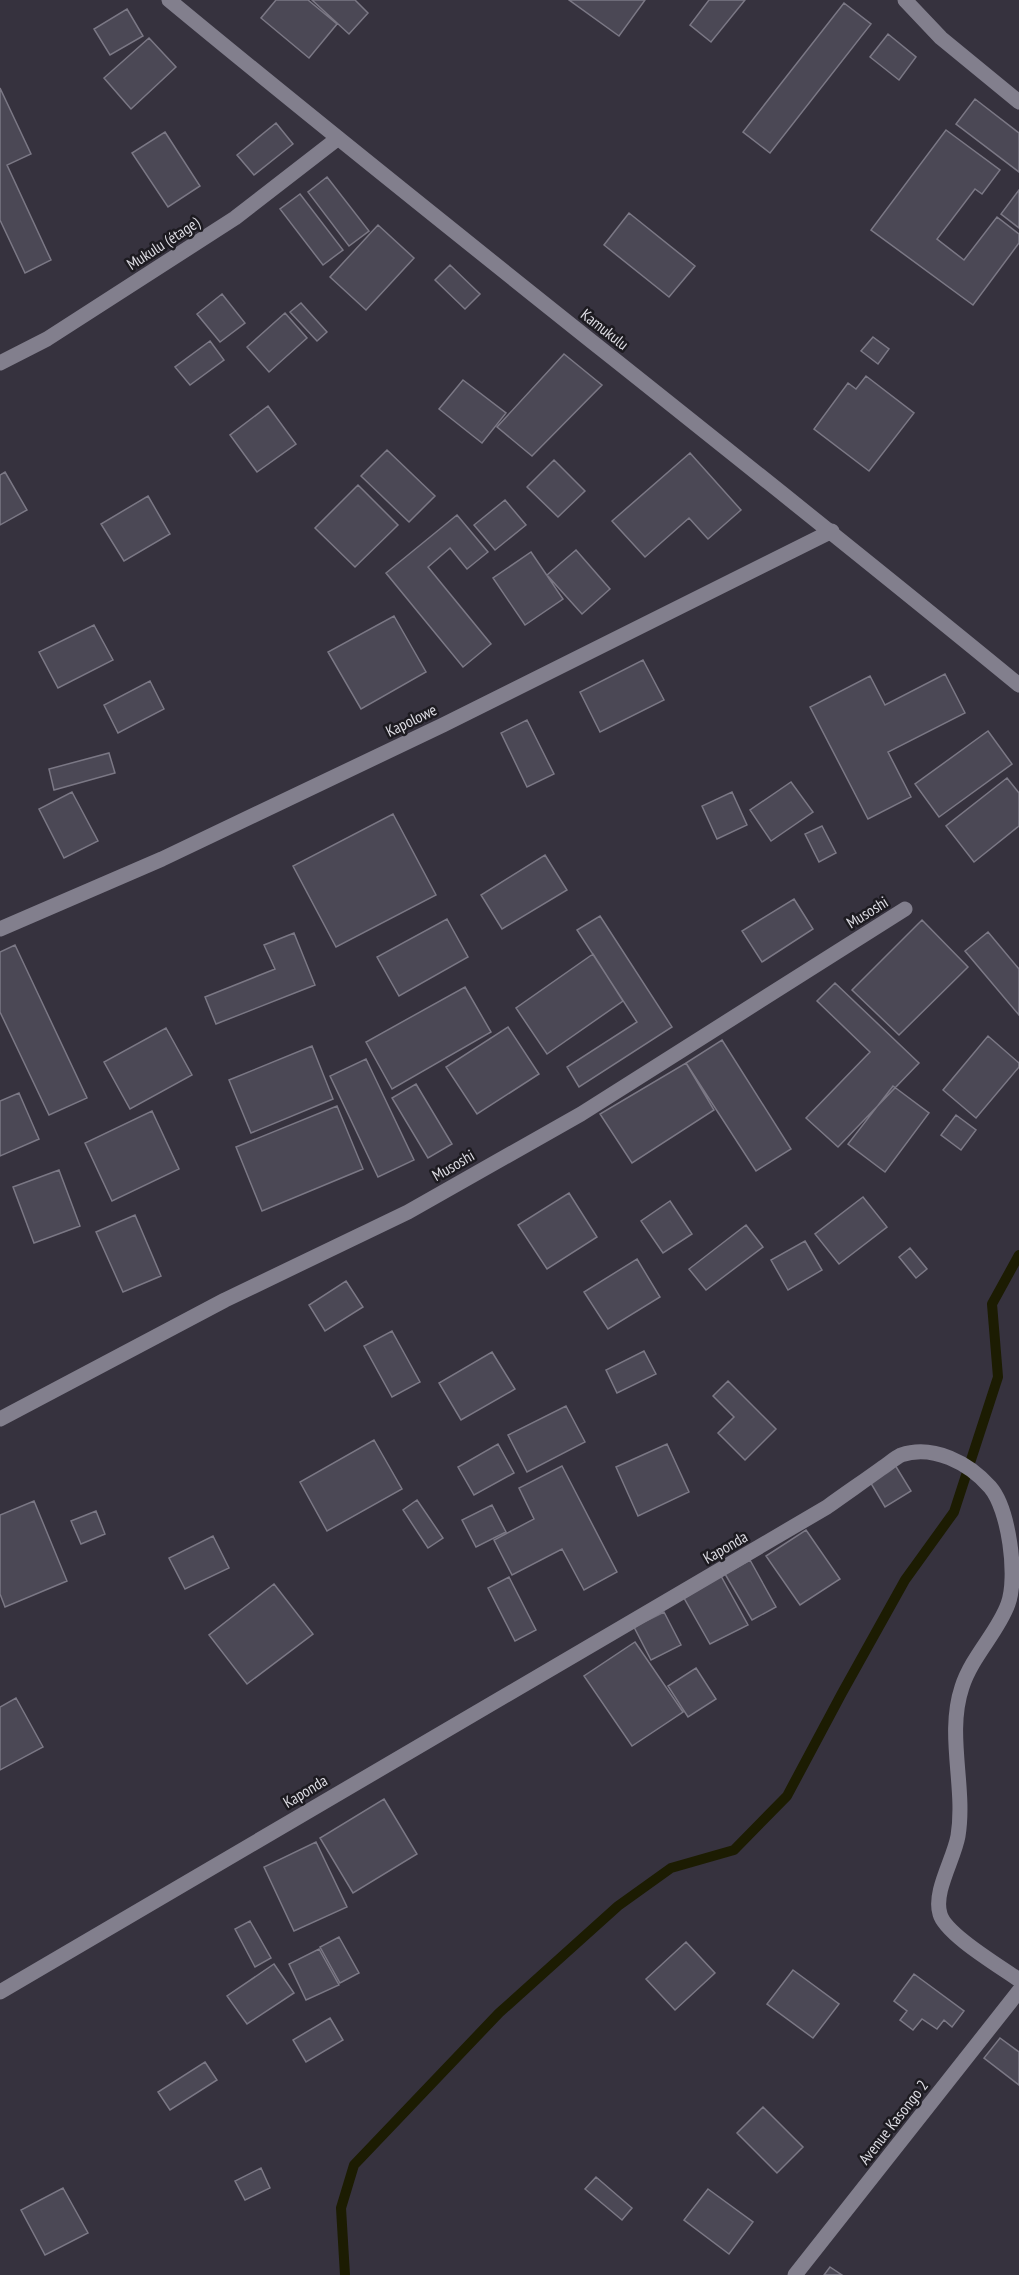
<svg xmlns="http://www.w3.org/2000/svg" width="1019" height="2275" font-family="'PT Sans Narrow',sans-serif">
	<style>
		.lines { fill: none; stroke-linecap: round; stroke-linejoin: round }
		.stream { stroke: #1c1c02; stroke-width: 10 }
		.building { fill: #4b4855; stroke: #7b7885; stroke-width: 1.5 }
		.street { stroke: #827f8d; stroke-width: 15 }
		.labels { text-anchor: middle; stroke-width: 5; stroke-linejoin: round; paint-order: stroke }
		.street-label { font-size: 16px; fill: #dcdbe2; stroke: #1d1b21 }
	</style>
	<rect width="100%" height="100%" fill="#36323e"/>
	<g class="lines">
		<path class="stream" d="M345,2275l-4,-67 13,-43 145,-152 119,-107 53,-38 63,-18 53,-54 55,-103 63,-113 49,-68 44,-135 -6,-73 27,-49"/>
	</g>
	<path class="building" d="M276,0h32l29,24 -28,34 -48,-40z
		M312,0h43l13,13 -19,21z
		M569,0h76l-26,36z
		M709,0h36l-34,42 -21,-17z
		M844,3l27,21 -101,129 -27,-21z
		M127,9l16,27 -33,19 -16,-26z
		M888,34l28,23 -17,23 -29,-23z
		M149,38l27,29 -45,42 -27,-31z
		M0,88l31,66 -24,11 44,95 -26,13 -25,-53z
		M975,99l44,34v39l-63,-48z
		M276,123l17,21 -39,31 -17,-20z
		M946,130l54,40 -18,24 -7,-5 -38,50 27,21 33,-43 22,17v9l-46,62 -102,-75z
		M165,132l35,54 -32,21 -36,-54z
		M327,177l42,54 -20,15 -41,-54z
		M1019,190v38l-18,-14z
		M300,194l43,56 -20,15 -43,-56z
		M629,213l66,53 -26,31 -65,-52z
		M378,225l36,33 -48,52 -36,-33z
		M450,265l30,29 -15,15 -30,-29z
		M222,294l23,29 -25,19 -23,-28z
		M301,303l26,29 -10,9 -27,-29z
		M285,313l22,25 -38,34 -22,-25z
		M873,337l16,12 -11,15 -17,-13z
		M210,341l14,19 -34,25 -15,-18z
		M564,354l38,31 -70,71 -35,-29z
		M866,376l48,37 -45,58 -55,-42 34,-46 8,6z
		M463,380l43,33 -24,30 -43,-34z
		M268,406l28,38 -39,28 -27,-37z
		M387,450l48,46 -26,26 -48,-46z
		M690,453l51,57 -33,29 -19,-21 -44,39 -33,-36z
		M554,460l31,31 -27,26 -31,-30z
		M5,472l22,38 -27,15v-50z
		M358,485l40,40 -43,42 -40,-39z
		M148,496l22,38 -46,27 -23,-37z
		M505,500l21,25 -31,25 -21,-25z
		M457,515l31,37 -21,17 -17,-21 -22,19 63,77 -28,23 -77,-94z
		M576,550l34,39 -28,25 -35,-39z
		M531,552l32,47 -38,26 -32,-47z
		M394,616l32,56 -65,37 -33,-57z
		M94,625l19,35 -55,28 -19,-36z
		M643,660l21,40 -64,32 -20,-40z
		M945,674l20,39 -77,39 23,45 -43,22 -58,-112 60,-31 15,29z
		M150,681l14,28 -46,24 -14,-28z
		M527,720l27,54 -27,13 -26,-54z
		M988,731l24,33 -73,53 -24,-33z
		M109,753l6,20 -61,17 -5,-21z
		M1007,778l12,15v33l-45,36 -28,-36z
		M791,782l22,30 -42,29 -21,-31z
		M72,792l26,49 -34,17 -25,-49z
		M732,792l15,33 -30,14 -15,-33z
		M393,814l43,81 -100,52 -43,-81z
		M822,826l14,27 -17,9 -14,-28z
		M545,855l22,35 -65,39 -21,-34z
		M794,899l19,30 -51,33 -20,-31z
		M600,916l72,111 -93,60 -12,-20 70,-45 -60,-92z
		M447,919l21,38 -69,39 -22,-39z
		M922,920l46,47 -69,68 -47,-45z
		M988,932l31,37v46l-54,-64z
		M294,933l21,52 -99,39 -11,-27 70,-28 -11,-24z
		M15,945l72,153 -38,17 -49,-103v-60z
		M593,954l30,47 -76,53 -31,-46z
		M835,983l84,80 -81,84 -32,-29 64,-66 -53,-51z
		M465,987l26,45 -99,57 -26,-47z
		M508,1027l31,47 -62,40 -31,-47z
		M166,1028l26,47 -62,34 -26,-47z
		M988,1036l31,27v4l-43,51 -33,-28z
		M722,1040l69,109 -35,22 -70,-108z
		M312,1046l21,53 -82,34 -22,-53z
		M366,1059l48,101 -36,17 -48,-101z
		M686,1063l28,47 -82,53 -32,-49z
		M416,1084l36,60 -24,14 -36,-60z
		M893,1086l36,27 -44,59 -37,-28z
		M19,1093l20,46 -39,17v-55z
		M337,1106l26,63 -101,42 -26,-64z
		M152,1111l27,58 -67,32 -27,-58z
		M956,1115l20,15 -15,20 -20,-15z
		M59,1170l21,56 -46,17 -21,-56z
		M569,1193l28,44 -50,32 -29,-44z
		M863,1197l24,30 -48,37 -24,-30z
		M670,1201l22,33 -29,19 -22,-32z
		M135,1215l26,61 -38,16 -27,-60z
		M746,1225l17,22 -57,43 -17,-21z
		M805,1241l17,29 -34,20 -17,-30z
		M910,1248l17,21 -11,9 -17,-21z
		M637,1259l23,38 -52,32 -24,-37z
		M346,1281l17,26 -38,24 -16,-26z
		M392,1331l28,51 -28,15 -28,-51z
		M644,1351l12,23 -39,19 -11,-23z
		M492,1352l23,37 -54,31 -22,-37z
		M728,1381l48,48 -31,31 -27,-27 16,-16 -21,-21z
		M566,1406l19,36 -58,30 -19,-37z
		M374,1440l28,49 -75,42 -27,-49z
		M498,1444l16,29 -40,22 -16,-28z
		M667,1444l22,48 -51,24 -22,-49z
		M895,1465l16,26 -26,16 -16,-27z
		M562,1466l55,106 -33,18 -22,-41 -50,26 -18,-35 40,-21 -15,-31z
		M417,1500l26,38 -15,10 -25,-38z
		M34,1501l33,80 -62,26 -5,-13v-79z
		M492,1505l14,27 -30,15 -14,-27z
		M96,1511l9,23 -24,10 -10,-23z
		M806,1530l34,49 -40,26 -34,-49z
		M213,1536l16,32 -44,21 -16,-31z
		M750,1560l26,47 -24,13 -27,-46z
		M721,1576l27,49 -38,19 -26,-46z
		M509,1577l27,53 -21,11 -27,-53z
		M274,1584l39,50 -66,50 -38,-49z
		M664,1612l17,33 -30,15 -17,-33z
		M635,1642l48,70 -51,34 -48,-70z
		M696,1668l20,31 -28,18 -20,-31z
		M16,1698l27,49 -43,23v-63z
		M384,1799l33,55 -64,39 -33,-55z
		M316,1842l31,65 -53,24 -30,-64z
		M250,1921l21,37 -16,9 -20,-38z
		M339,1937l20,36 -19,10 -20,-36z
		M686,1942l29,31 -40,37 -29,-31z
		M319,1949l20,36 -33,15 -17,-36z
		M274,1964l20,29 -47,31 -20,-28z
		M793,1970l46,34 -26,34 -46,-34z
		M914,1974l50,37 -12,16 -8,-7 -7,9 -15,-10 -9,11 -13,-10 7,-9 -13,-10z
		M330,2018l13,22 -37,22 -13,-22z
		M1000,2038l19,14v33l-35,-27z
		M205,2062l12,18 -47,30 -12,-18z
		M763,2107l40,40 -26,26 -40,-40z
		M261,2168l9,20 -25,12 -10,-19z
		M596,2177l36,31 -10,12 -37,-31z
		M63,2188l25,45 -43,22 -24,-45z
		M708,2189l45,33 -24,32 -45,-34z
		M830,2267l12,8h-18z"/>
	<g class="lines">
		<path class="street" d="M169,0c280,232 569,454 850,685
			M905,0l36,38 78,64
			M0,363l47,-24 188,-121 102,-79
			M0,929l162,-70 281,-134 389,-194
			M0,1419l225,-119 183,-88 173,-98 324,-205
			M0,1992l827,-485c18,-13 37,-26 55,-39 6,-4 13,-10 19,-13 32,-11 68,8 89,32 19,22 28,90 18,117 -10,28 -36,52 -46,83 -16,48 4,100 -4,149 -4,23 -25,56 -18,78 5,20 61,53 79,66
			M795,2275l224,-284"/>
	</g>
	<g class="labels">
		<g class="street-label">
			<text transform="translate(163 243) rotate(-33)" y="6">Mukulu (étage)</text>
			<text transform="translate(605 329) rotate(38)" y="6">Kamukulu</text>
			<text transform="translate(411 720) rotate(-26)" y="6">Kapolowe</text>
			<text transform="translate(867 912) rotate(-32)" y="6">Musoshi</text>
			<text transform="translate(453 1165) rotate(-30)" y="6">Musoshi</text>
			<text transform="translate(725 1547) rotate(-30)" y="6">Kaponda</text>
			<text transform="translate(305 1791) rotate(-31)" y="6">Kaponda</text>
			<text transform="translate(893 2122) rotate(-52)" y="6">Avenue Kasongo 2</text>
		</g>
	</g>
</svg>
